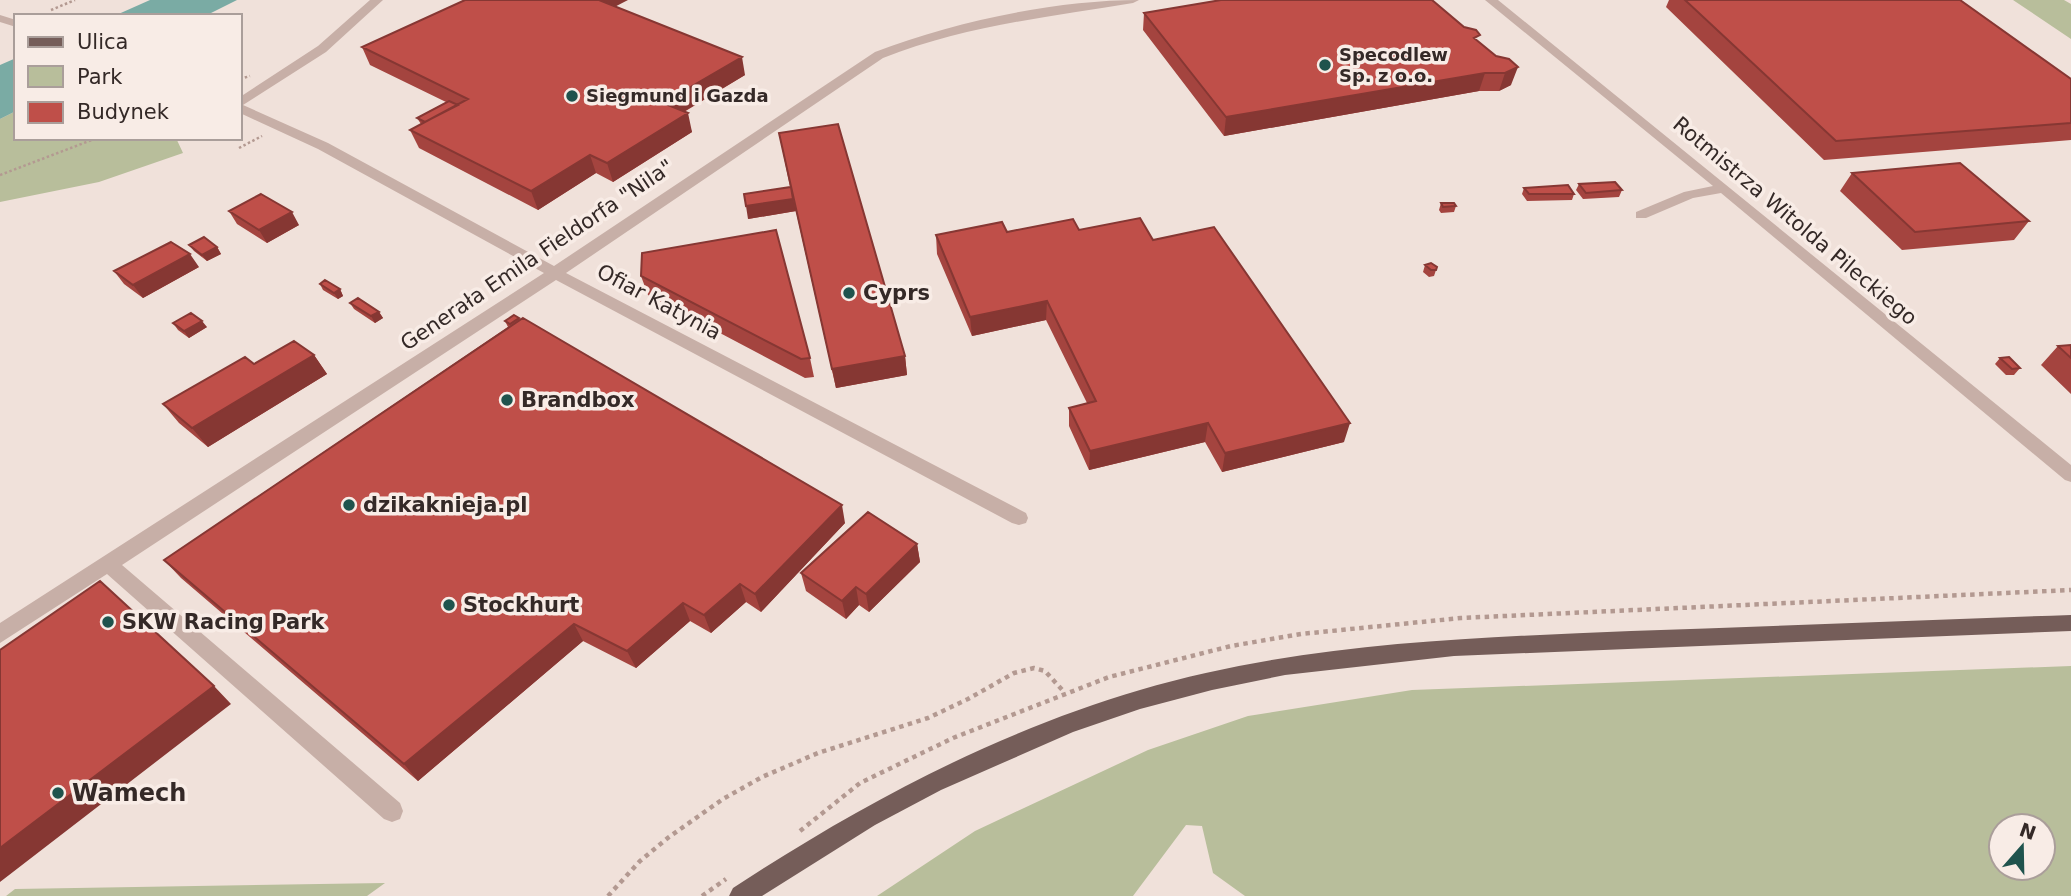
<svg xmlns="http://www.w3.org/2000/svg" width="2071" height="896" font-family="'DejaVu Sans',sans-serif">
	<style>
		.green { fill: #b8be9b; fill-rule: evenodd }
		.water { fill: #7aaba4 }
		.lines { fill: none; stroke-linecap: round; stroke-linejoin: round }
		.path-far1 { stroke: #b39991; stroke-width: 2.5; stroke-dasharray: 2.5 2.5; stroke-linecap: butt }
		.path { stroke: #b39991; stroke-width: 4.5; stroke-dasharray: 4.5 4.5; stroke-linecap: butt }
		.minor { fill: #c7afa7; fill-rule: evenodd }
		.major { fill: #755d59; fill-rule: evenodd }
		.wall { fill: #a4443f }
		.shaded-wall { fill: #863733 }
		.building { fill: #bf4f49; stroke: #863733; stroke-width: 2 }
		.poi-dot { fill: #1f534d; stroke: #f8ece6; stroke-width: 2.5 }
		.labels { text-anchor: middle; stroke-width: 7; stroke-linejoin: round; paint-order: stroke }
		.far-poi-label { font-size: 18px; font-weight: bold; fill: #342927; stroke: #f8ece6; text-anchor: start }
		.street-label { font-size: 21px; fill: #342927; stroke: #f8ece6 }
		.poi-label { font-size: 21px; font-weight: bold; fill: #342927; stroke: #f8ece6; text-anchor: start }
		.near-poi-label { font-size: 24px; font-weight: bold; fill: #342927; stroke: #f8ece6; text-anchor: start }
	</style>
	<rect width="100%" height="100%" fill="#f0e1da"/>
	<path class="green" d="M2013,0h51l7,4v35z
		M16,111v27h160l7,15 -84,29 -99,20v-83z
		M2071,666v230h-826l-32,-23 -11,-47 -16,-1 -53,71h-256l98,-65 173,-81 100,-34 164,-26zM2001,826h42v42h-42z
		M385,883l-18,13h-361l9,-7z"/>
	<path class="water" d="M150,0h87l-32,16h-91z
		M16,58v53l-16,8v-54z"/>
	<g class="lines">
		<path class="path-far1" d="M51,10l24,-10
			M240,79l10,-3
			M239,148l23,-12
			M0,175l97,-37"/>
		<path class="path" d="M800,831l60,-48 93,-45 156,-61 122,-31 70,-12 160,-16 610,-28
			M608,896l32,-35 29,-24 54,-38 39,-22 56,-24 110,-35 40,-19 46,-26 20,-5 11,3 20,22
			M702,896l24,-17"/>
		<path class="minor" d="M370,0h13l-57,52 -83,53 85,38 226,123 321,-214c78,-30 180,-52 264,-52l-6,3c-85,14 -169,23 -250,55l-317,215 460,240 2,5 -2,5 -7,2 -7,-2 -456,-243 -434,285 278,238 3,8 -3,8 -8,3 -8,-3 -277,-245 -107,69v-20l544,-350 -226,-124 -78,-36v-16l78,-51z
			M1485,0h13l573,465v17l-6,-2 -344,-287 -28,5 -47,20h-10v-6l48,-20 29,-6z
			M0,15l16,5v7l-16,-5z"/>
		<path class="major" d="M2071,615v16l-617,25 -169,19 -73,15 -72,19 -67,23 -132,58 -66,35 -113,71h-33l4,-8c127,-83 261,-155 407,-198 160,-47 325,-52 491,-59 147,-5 293,-11 440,-16z"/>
	</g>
	<path class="wall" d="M1669,0h291l111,79v61l-247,20 -158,-153z
		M615,6l130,69 -61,37 8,20 -79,50 -17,-9 -58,37 -119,-62 -9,-18 11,-6 -4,-6 29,-16 -76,-37 -8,-18z
		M1144,13l334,29 18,14 15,29 -12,6h-20l-255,45 -81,-106z
		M779,133l126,223 2,19 -71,13 -41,-181 1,4 -48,8 42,-32z
		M1852,173l177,48 -15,19 -112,10 -62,-59z
		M1579,184l43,6 -3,7 -36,2 -7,-9z
		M1524,188l50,6 -2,6 -45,1 -5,-7z
		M1441,203l15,3 -2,6 -13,1 -2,-3z
		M229,211l70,14 -32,18 -30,-19z
		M1079,230l74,10 191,202 -122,30 -17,-30 -116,28 -20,-44v-18l18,-5 -41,-83 -74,16 -35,-82 -1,-19z
		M189,245l28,2 4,7 -14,7 -13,-10z
		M1425,265l12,2 -3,9 -5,1 -6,-5z
		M199,267l-56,31 -19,-14 -10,-13z
		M641,276l169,82 4,19 -9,1 -157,-83z
		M320,284l20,5 3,7 -5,3 -15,-9z
		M350,303l29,9 4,6 -8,5 -21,-14z
		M519,318l1,2 325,203 -84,89 -15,-10 -35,31 -21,-12 -54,47 -53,-27 -165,140 -237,-203 -17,-18 344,-233 -3,-6z
		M173,323l34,4 -18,11 -11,-8z
		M2071,345v49l-30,-29 17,-19z
		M314,355l13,19 -119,73 -29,-24 -16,-19 91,-40z
		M2000,358l20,10 -6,7h-8l-11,-11z
		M917,544l3,18 -51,50 -10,-7 -13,14 -40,-28 -5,-18z"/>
	<path class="shaded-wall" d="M594,0h34l-29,15z
		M742,57l3,18 -77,46 -5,-18z
		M1518,67l-7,18 -12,6 6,-18z
		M1485,73l-6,18 -255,45 2,-19z
		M688,113l4,19 -79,50 -6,-19z
		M590,155l6,18 -58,37 -7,-19z
		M793,199l3,12 -48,8 -2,-13z
		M292,212l7,13 -32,18 -8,-13z
		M217,247l4,7 -14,7 -5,-6z
		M190,254l9,13 -56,31 -10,-13z
		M340,289l3,7 -5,3 -4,-6z
		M1047,301l-1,19 -74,16 -2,-19z
		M379,312l4,6 -8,5 -4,-7z
		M202,321l5,6 -18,11 -5,-7z
		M314,355l13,19 -119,73 -16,-19z
		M905,356l2,19 -71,13 -4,-19z
		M1208,423l-3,19 -116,28 1,-19z
		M1350,423l-6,19 -122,30 3,-19z
		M842,505l3,18 -84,89 -6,-18z
		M917,544l3,18 -51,50 -3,-18z
		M740,584l6,18 -35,31 -7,-18z
		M856,587l3,18 -13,14 -4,-18z
		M683,603l7,18 -54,47 -9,-17z
		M574,624l9,17 -165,140 -14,-17z
		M214,686l17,18 -231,178v-34z"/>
	<path class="building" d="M465,0h134l143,57 -79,46 25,10 -81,50 -17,-8 -59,36 -121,-61 58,-31 -106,-52z
		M1221,0h211l32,27 12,3 4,5 -6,3 22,18 13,3 9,8 -13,6h-20l-259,44 -82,-104z
		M1685,0h275l111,79v44l-235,18z
		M449,101l9,4 -33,17 -8,-4z
		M838,124l67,232 -73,13 -53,-236z
		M1960,163l69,58 -114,11 -63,-59z
		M1615,182l7,8 -36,3 -7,-9z
		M1568,185l6,9h-45l-5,-6z
		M791,187l2,12 -47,7 -2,-12z
		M261,194l31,18 -33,18 -30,-19z
		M1441,203h13l2,3 -13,1z
		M1140,218l13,22 61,-13 136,196 -125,30 -17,-30 -118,28 -21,-43 27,-7 -49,-100 -77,16 -34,-82 66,-13 5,10 66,-13 6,11z
		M776,230l34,128 -9,1 -160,-83 1,-23z
		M204,237l13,10 -15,8 -13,-10z
		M171,242l19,12 -57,31 -19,-14z
		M1431,263l6,4 -1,3h-5l-6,-5z
		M325,280l15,9 -6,4 -14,-9z
		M358,298l21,14 -8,4 -21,-13z
		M191,313l11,8 -18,10 -11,-8z
		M514,315l5,3 -9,6 -5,-3z
		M523,318l319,187 -87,89 -15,-10 -36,31 -21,-12 -56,48 -53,-27 -170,140 -240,-204z
		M294,341l20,14 -122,73 -29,-24 82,-47 9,7z
		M2071,345v13l-13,-12z
		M2009,357l11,11 -8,1 -12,-11z
		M868,512l49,32 -51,50 -10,-7 -14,14 -41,-28z
		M100,581l114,105 -214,162v-198z"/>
	<g class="poi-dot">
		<circle cx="1325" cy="65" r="7"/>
		<circle cx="572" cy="96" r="7"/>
		<circle cx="849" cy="293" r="7"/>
		<circle cx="507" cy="400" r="7"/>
		<circle cx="349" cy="505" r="7"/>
		<circle cx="449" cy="605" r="7"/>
		<circle cx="108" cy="622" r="7"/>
		<circle cx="58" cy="793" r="7"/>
	</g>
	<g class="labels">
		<g class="far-poi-label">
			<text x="1339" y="61">Specodlew<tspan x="1339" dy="21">Sp. z o.o.</tspan></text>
			<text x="586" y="102">Siegmund i Gazda</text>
		</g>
		<g class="street-label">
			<text transform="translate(1795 221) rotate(40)" y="7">Rotmistrza Witolda Pileckiego</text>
			<text transform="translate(537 255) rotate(-34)" y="7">Generała Emila Fieldorfa "Nila"</text>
			<text transform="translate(659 302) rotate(28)" y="7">Ofiar Katynia</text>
		</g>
		<g class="poi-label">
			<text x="863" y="300">Cyprs</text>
			<text x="521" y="407">Brandbox</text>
			<text x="363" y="512">dzikaknieja.pl</text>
			<text x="463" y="612">Stockhurt</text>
			<text x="122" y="629">SKW Racing Park</text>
		</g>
		<g class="near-poi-label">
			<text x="72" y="801">Wamech</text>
		</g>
	</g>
	<rect x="14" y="14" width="228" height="126" fill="#f8ece6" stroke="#aa9e9a" stroke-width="2"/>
	<rect x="28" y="37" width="35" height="10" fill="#755d59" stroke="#aa9e9a" stroke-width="2"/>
	<text x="77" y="49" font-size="21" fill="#342927">Ulica</text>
	<rect x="28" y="66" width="35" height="21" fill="#b8be9b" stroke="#aa9e9a" stroke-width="2"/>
	<text x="77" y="84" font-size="21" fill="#342927">Park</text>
	<rect x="28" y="102" width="35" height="21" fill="#bf4f49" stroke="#aa9e9a" stroke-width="2"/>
	<text x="77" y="119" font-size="21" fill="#342927">Budynek</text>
	<g transform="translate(2022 847) rotate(20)"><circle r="33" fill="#f8ece6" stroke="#aa9e9a" stroke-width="2"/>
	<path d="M0-5L12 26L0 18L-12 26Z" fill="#1f534d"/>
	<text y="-10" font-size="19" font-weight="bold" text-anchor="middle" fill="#342927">N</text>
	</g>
</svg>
